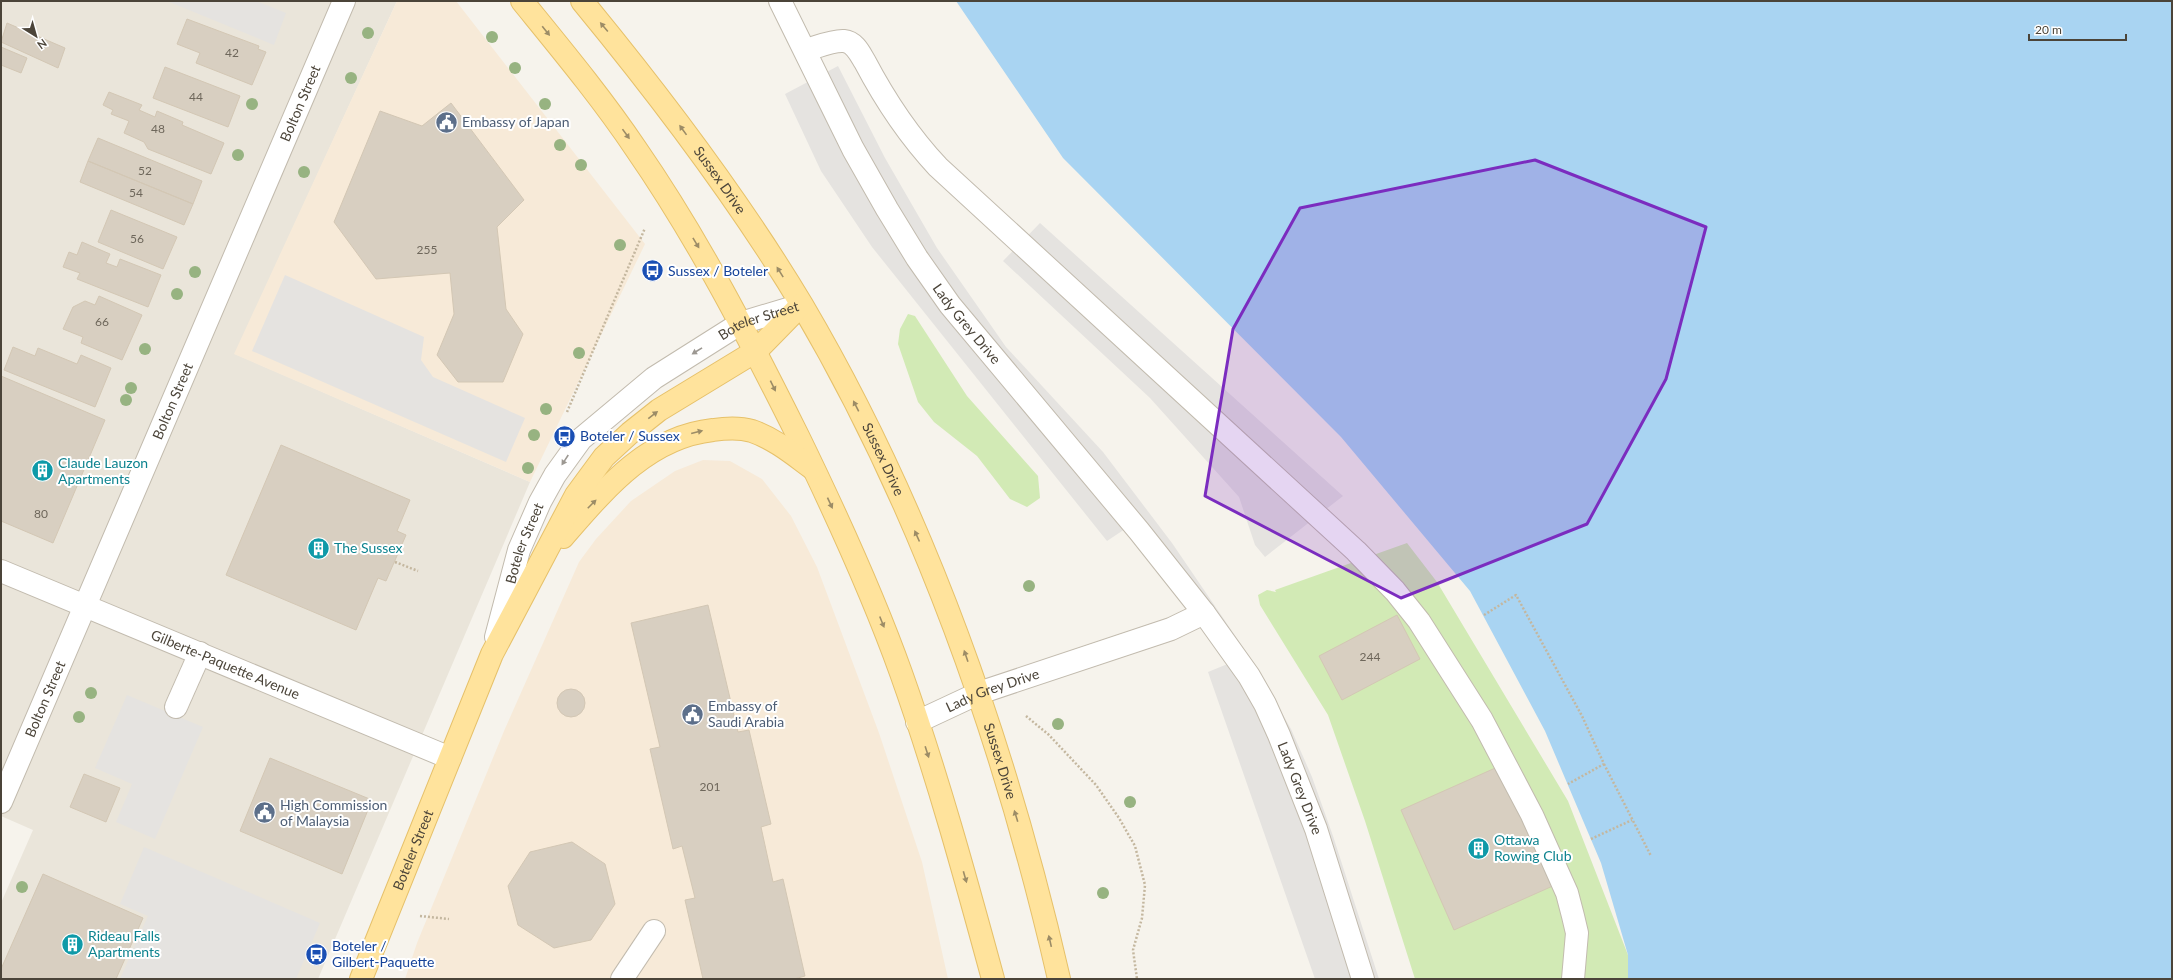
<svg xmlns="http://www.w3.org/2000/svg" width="2173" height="980" font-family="Lato,sans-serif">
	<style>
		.residential { fill: #eae5da }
		.commercial { fill: #f7ead8 }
		.green { fill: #d2eab5 }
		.parking { fill: #e5e3e0 }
		.water { fill: #a9d4f2 }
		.building { fill: #d8cfc1; stroke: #d3c7b4 }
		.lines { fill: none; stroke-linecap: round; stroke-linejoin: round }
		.minor-casing { stroke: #c2bbae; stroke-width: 24 }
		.major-casing { stroke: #e6c16a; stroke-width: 24 }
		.path { stroke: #c4b79f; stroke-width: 2.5; stroke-dasharray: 2 2; stroke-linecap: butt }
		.minor { stroke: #fff; stroke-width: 22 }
		.major { stroke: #ffe39c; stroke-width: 22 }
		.tree { fill: #97b381 }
		.oneway { fill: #9c8c66 }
		.oneway2 { fill: #9c9892 }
		.marked { fill: #7b2cbf; fill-opacity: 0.2; stroke: #7b2cbf; stroke-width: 3; stroke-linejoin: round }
		.labels { text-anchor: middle; stroke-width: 4; stroke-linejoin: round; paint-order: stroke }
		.number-label { font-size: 12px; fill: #6e675b }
		.street-label { font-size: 14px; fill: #4b4439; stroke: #fff }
		.service-label { font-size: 14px; fill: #4e5e75; stroke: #fff; text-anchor: start }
		.transit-label { font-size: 14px; fill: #164399; stroke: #fff; text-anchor: start }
		.culture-label { font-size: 14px; fill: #0d838f; stroke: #fff; text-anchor: start }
	</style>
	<rect width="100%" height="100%" fill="#f6f3ec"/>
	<path class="residential" d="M1,1h396l-162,353 295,128 -212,497h-317v-76l32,-73 -32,-14z"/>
	<path class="commercial" d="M397,1h59l189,243 -115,238 -296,-128z
		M703,460l27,1 32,18 29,37 26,51 62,166 43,129 26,117h-543l12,-36 87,-212 75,-169 17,-23 35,-38 44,-30z"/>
	<path class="green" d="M908,314l7,2 52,80 71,80 2,22 -13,9 -17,-8 -33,-43 -43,-34 -16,-20 -20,-58 2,-15z
		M1407,543l30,39 131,219 60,154v24h-213l-50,-158 -37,-106 -68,-110 -2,-10 9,-5 9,2 -1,-2z"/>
	<path class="parking" d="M167,1h89l30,12 -12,32z
		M838,66l47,92 52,90 69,99 97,105 69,91 79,116 40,70 21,48 21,59 46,143h-64l-107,-307 22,-9 -99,-138 -24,16 -235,-294 -51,-76 -36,-77z
		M1040,223l303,273 -78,61 -10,-12 -16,-48 -89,-99 -147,-137z
		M285,275l139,62 -3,23 12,17 92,41 -19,44 -254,-111z
		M127,695l76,32 -48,112 -39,-17 16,-38 -37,-16z
		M144,847l176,76 -24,56h-176l28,-63 -28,-12z"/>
	<path class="water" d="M956,1h1216v978h-544v-24l-27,-92 -56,-132 -75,-140 -129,-154 -278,-279z"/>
	<path class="building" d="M187,19l72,27 -1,3 8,3 -14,33 -56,-22 4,-10 -23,-9z
		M7,23l58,25 -7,20 -57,-26z
		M1,47l26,11 -6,15 -20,-8z
		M165,67l75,29 -12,31 -75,-29z
		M109,92l33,13 -3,5 16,7 2,-6 26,11 -1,3 42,18 -13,31 -63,-25 -4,-7 -20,-9 5,-12 -18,-7 2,-4 -10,-5z
		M451,103l73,97 -27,27 9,82 17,25 -20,48h-45l-21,-27 17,-41 -4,-41 -74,6 -42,-57 46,-111 42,15z
		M98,138l104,43 -9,23 -105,-43z
		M88,161l105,43 -9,21 -104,-43z
		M111,210l66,27 -14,32 -65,-27z
		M82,242l28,12 -4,9 11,4 3,-8 41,16 -13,32 -71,-28 3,-6 -17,-6 6,-15 8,3z
		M99,296l43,19 -20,45 -41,-17 2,-6 -20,-8 10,-22 12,-6 10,4z
		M13,347l22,9 3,-8 39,16 4,-9 30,13 -16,39 -91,-37z
		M1,376l104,44 -52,123 -52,-22z
		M281,445l129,55 -13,31 9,4 -20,46 -8,-3 -22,52 -130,-55z
		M708,605l30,127 11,-2 22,94 -10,3 12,55 10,-3 22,97 -11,3h-91l-18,-79 10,-2 -13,-52 -9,3 -23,-100 10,-2 -29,-124z
		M1397,615l23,44 -78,41 -23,-44z
		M557 703a14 14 0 1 1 28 0a14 14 0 1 1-28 0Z
		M270,758l102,42 -30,74 -102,-43z
		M1502,765l53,120 -101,45 -53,-120z
		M84,774l36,14 -14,34 -36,-15z
		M572,842l33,22 10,40 -24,36 -37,8 -36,-23 -10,-39 22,-34z
		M43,874l100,44 -27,61h-115v-10z"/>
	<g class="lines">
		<defs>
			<g id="minor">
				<path id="s1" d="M780,1l73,148 34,60 30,49 33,47 189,226 65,82 45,63 16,28 14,31 37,94 47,150"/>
				<path d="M806,50c11,-3 27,-10 38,-9 11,1 16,13 21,21 20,38 44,74 73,105l418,384 39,40 24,30 63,99 50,95 35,78 6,23 4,17 -4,46"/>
				<path id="s2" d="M1,571l449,187"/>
				<path id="s3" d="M496,637l23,-87 21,-48 15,-27 26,-36 73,-61 87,-55 60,-18"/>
				<path d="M176,707l24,-54"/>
				<path id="s4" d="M917,722l62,-29 192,-64 33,-16"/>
				<path id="s5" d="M1,802l343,-801"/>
				<path d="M622,979l32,-48"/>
			</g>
			<g id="major">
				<path d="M522,1c39,48 79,96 114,148 63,91 113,189 162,287 38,78 74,156 103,237 36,101 64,203 92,306"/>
				<path id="s6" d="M582,1c79,96 156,197 220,304 123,209 203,439 257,674"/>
				<path d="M563,537c41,-47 84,-100 150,-107 13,-2 26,-3 39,1 23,8 41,23 60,37"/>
				<path id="s7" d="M361,979l131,-325 84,-159 28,-38 26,-24 29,-23 97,-59 45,-46"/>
			</g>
		</defs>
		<use href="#minor" class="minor-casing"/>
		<use href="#major" class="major-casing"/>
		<path class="path" d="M567,412l78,-184
			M395,562l23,9
			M1484,615l32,-20 66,121 22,48 -36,20
			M1026,716l23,19 47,50 23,33 16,28 10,39 -3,33 -9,32 4,29
			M1604,764l47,92
			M1591,839l41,-19
			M420,916l29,3"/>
		<use href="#minor" class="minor"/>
		<use href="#major" class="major"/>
	</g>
	<g class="tree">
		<circle cx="368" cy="33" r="6"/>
		<circle cx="492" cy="37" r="6"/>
		<circle cx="515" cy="68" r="6"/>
		<circle cx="351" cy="78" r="6"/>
		<circle cx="252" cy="104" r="6"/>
		<circle cx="545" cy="104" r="6"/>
		<circle cx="560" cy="145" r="6"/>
		<circle cx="238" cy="155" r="6"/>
		<circle cx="581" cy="165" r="6"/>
		<circle cx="304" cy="172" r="6"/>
		<circle cx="620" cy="245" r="6"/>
		<circle cx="195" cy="272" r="6"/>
		<circle cx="177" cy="294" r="6"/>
		<circle cx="145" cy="349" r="6"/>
		<circle cx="579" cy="353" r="6"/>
		<circle cx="131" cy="388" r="6"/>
		<circle cx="126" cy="400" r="6"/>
		<circle cx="546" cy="409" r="6"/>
		<circle cx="534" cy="435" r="6"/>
		<circle cx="528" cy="468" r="6"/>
		<circle cx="1029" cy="586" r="6"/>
		<circle cx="91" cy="693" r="6"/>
		<circle cx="79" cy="717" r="6"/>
		<circle cx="1058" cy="724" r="6"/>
		<circle cx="1130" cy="802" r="6"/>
		<circle cx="22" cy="887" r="6"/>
		<circle cx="1103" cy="893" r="6"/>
	</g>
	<defs><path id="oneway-solid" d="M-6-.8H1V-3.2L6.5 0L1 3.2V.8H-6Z"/></defs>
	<g class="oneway">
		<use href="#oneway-solid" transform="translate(604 27) rotate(-130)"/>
		<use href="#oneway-solid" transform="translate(546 31) rotate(51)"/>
		<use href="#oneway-solid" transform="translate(683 130) rotate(-126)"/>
		<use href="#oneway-solid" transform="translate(626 134) rotate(54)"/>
		<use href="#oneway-solid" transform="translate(696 243) rotate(59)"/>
		<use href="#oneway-solid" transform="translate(780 272) rotate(-122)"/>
		<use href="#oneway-solid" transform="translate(773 386) rotate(64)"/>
		<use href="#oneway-solid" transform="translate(856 406) rotate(-117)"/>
		<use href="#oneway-solid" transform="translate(653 415) rotate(-38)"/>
		<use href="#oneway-solid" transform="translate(697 432) rotate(-14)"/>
		<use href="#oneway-solid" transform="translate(830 503) rotate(65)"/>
		<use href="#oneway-solid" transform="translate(592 504) rotate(-45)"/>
		<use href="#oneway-solid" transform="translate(917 536) rotate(-114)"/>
		<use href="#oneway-solid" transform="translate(882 622) rotate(68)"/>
		<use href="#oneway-solid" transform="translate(966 656) rotate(-109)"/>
		<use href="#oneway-solid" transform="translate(927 752) rotate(72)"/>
		<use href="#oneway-solid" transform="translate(1016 816) rotate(-107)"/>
		<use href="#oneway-solid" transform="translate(965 877) rotate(74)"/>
		<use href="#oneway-solid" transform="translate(1050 941) rotate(-103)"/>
	</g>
	<g class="oneway2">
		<use href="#oneway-solid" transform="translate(697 351) rotate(148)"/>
		<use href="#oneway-solid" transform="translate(565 460) rotate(123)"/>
	</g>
	<path class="marked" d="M1535,160l171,67 -40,152 -79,145 -186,74 -196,-102 28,-167 67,-121z"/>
	<defs>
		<symbol id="civic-disc" viewBox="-11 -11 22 22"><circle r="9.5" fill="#5c6f8a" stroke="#fff"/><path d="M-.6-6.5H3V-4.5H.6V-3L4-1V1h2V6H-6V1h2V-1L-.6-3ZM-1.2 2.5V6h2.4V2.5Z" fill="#fff"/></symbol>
		<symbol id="bus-disc" viewBox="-11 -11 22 22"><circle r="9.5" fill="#1a4fb4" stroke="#fff"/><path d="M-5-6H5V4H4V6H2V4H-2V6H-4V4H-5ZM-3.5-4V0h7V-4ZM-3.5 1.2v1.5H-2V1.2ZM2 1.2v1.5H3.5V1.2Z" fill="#fff"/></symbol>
		<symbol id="building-disc" viewBox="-11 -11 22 22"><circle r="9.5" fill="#0f9aa8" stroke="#fff"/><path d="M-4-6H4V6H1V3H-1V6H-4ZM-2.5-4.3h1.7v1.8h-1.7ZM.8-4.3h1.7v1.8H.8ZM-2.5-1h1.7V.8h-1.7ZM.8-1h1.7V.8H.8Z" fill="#fff"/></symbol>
	</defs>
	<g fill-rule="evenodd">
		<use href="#civic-disc" x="434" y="110" width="25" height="25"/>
		<use href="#bus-disc" x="640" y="258" width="25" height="25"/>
		<use href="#bus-disc" x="552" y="424" width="25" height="25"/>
		<use href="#building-disc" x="30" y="458" width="25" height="25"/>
		<use href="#building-disc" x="306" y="536" width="25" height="25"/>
		<use href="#civic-disc" x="680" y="702" width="25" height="25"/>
		<use href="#civic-disc" x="252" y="800" width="25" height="25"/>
		<use href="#building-disc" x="1466" y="836" width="25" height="25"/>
		<use href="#building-disc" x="60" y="932" width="25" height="25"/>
		<use href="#bus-disc" x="304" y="942" width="25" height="25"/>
	</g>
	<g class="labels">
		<g class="number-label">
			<text x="232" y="57">42</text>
			<text x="196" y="101">44</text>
			<text x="158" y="133">48</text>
			<text x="145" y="175">52</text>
			<text x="136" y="197">54</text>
			<text x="137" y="243">56</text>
			<text x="427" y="254">255</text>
			<text x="102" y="326">66</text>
			<text x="41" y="518">80</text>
			<text x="1370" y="661">244</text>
			<text x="710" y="791">201</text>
		</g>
		<g class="street-label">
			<text dy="5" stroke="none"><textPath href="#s5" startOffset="760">Bolton Street</textPath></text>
			<text dy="5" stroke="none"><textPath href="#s6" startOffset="226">Sussex Drive</textPath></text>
			<text dy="5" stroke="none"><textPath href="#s1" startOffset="374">Lady Grey Drive</textPath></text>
			<text dy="5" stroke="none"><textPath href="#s3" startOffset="433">Boteler Street</textPath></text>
			<text dy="5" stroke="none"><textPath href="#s5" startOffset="436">Bolton Street</textPath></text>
			<text dy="5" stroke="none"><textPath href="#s6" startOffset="550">Sussex Drive</textPath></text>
			<text dy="5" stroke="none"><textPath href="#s3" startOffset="98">Boteler Street</textPath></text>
			<text dy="5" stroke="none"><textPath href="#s2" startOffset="243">Gilberte-Paquette Avenue</textPath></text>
			<text dy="5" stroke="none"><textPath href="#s4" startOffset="82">Lady Grey Drive</textPath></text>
			<text dy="5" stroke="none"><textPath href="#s5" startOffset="112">Bolton Street</textPath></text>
			<text dy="5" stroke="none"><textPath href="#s6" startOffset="874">Sussex Drive</textPath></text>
			<text dy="5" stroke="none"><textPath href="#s1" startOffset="949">Lady Grey Drive</textPath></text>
			<text dy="5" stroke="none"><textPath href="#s7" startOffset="139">Boteler Street</textPath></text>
		</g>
		<g class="service-label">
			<text x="462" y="127">Embassy of Japan</text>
			<text x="708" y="711">Embassy of<tspan x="708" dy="16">Saudi Arabia</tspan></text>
			<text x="280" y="810">High Commission<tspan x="280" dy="16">of Malaysia</tspan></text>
		</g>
		<g class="transit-label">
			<text x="668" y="276">Sussex / Boteler</text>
			<text x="580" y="441">Boteler / Sussex</text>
			<text x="332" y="951">Boteler /<tspan x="332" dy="16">Gilbert-Paquette</tspan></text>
		</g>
		<g class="culture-label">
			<text x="58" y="468">Claude Lauzon<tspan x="58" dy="16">Apartments</tspan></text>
			<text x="334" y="553">The Sussex</text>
			<text x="1494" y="845">Ottawa<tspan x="1494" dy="16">Rowing Club</tspan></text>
			<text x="88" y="941">Rideau Falls<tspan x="88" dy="16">Apartments</tspan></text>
		</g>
	</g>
	<rect width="2173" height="980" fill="none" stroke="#4b4439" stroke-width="4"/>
	<g transform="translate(36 36) rotate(143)" stroke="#ffffff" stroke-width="3" paint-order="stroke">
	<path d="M0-3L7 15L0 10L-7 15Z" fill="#4b4439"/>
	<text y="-6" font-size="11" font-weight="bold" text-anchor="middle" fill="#4b4439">N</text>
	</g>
	<path d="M2029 34v6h97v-6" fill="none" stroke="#4b4439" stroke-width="2"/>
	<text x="2035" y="34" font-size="12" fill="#4b4439" stroke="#ffffff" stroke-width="3" paint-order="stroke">20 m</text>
</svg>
